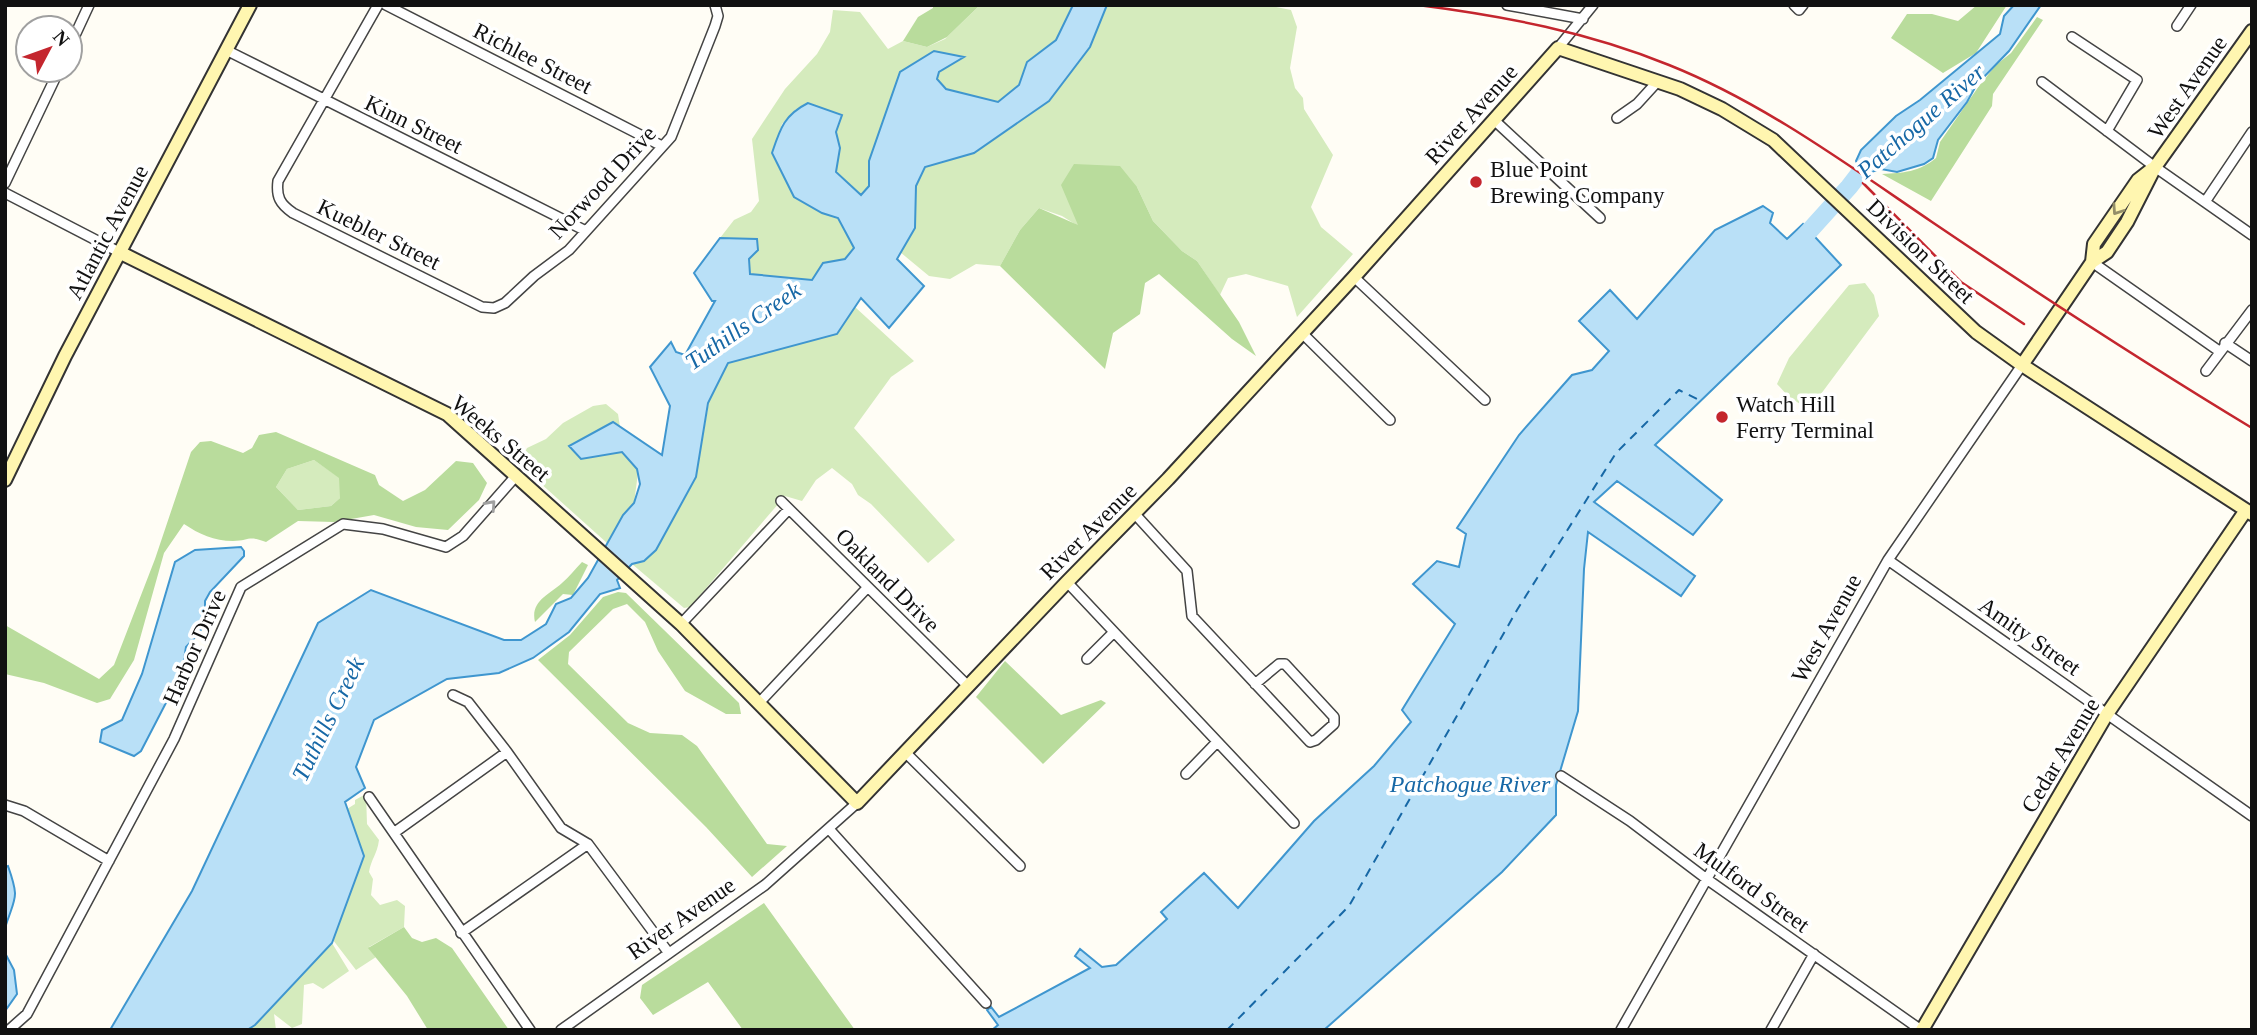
<svg xmlns="http://www.w3.org/2000/svg" width="2257" height="1035" font-family="Georgia,serif">
	<style>
		.green { fill: #d5ebbd }
		.forest { fill: #b9dc9c; fill-rule: evenodd }
		.water { fill: #b9e0f7; stroke: #3f96cf; stroke-width: 2 }
		.lines { fill: none; stroke-linecap: round; stroke-linejoin: round }
		.river { stroke: #b9e0f7; stroke-width: 18 }
		.ferry { stroke: #1768a6; stroke-width: 2; stroke-dasharray: 9 7; stroke-linecap: butt }
		.street-casing { stroke: #444; stroke-width: 12 }
		.secondary-casing { stroke: #333; stroke-width: 16 }
		.street { stroke: #fff; stroke-width: 9 }
		.secondary { stroke: #fff6b0; stroke-width: 12 }
		.rail { stroke: #c4262e; stroke-width: 2.5 }
		.oneway { stroke: #948f68 }
		.oneway2 { stroke: #a0a0a0 }
		.poi-dot { fill: #c4262e; stroke: #fff; stroke-width: 2.5 }
		.labels { text-anchor: middle; stroke-width: 7; stroke-linejoin: round; paint-order: stroke }
		.street-label { font-size: 23px; fill: #111; stroke: #fff }
		.poi-label { font-size: 23px; fill: #111; stroke: #fff; text-anchor: start }
		.water-label { font-size: 24px; font-style: italic; fill: #1768a6; stroke: #fff }
	</style>
	<rect width="100%" height="100%" fill="#fffdf5"/>
	<path class="green" d="M1073,5l-17,35 -29,22 -8,23 -21,17 -52,-13 -9,-10 2,-7 24,-15 -29,-6 -65,110v25l-8,9 -25,-23 4,-24 -4,-16 -40,-23 -14,15 -10,30 22,43 28,16 17,5 16,30 -10,11 -22,5 -11,16 -62,-6 -1,-15 8,-20 -37,-1 14,-18 17,-8 8,-11 -7,-62 33,-50 32,-35 13,-22 3,-22 27,2 28,37 15,-8 24,6 18,-8 34,-33z
		M1107,5h159l25,5 6,17 -7,41 5,20 8,10 1,11 29,46 -22,52 10,20 32,27 -56,63 -9,-31 -42,-12 -18,4 -8,17 -23,-34 -15,-10 -29,-30 -16,-34 -59,39 -16,-10 -23,-8 -19,22 -20,36 -24,-2 -26,15 -21,-3 -29,-24 15,-24 1,-42 9,-19 49,-14 75,-52 41,-54z
		M1865,283l9,12 5,21 -70,94 -21,-14 -11,-12 12,-26 60,-73z
		M855,307l59,54 -23,16 -37,51 101,112 -27,23 -57,-59 -13,-9 -6,-11 -20,-16 -16,12 -14,21 -17,-5 -95,111 -6,1 -52,-44 12,-3 12,-11 40,-73 13,-75 19,-39 109,-29z
		M606,404l12,10 2,13 -7,-4 -32,36 41,-7 15,17 1,4 -4,30 -11,12 -16,28 -88,-79 8,-16 19,-9 17,-16 30,-17z
		M314,460l26,18v20l-9,8 -33,4 -22,-23 11,-18z
		M366,794l1,30 12,16c-2,15 -8,19 -10,32l4,7 -2,16 9,10 17,-5 8,6 -1,21 -35,20 7,10 -20,13 -23,-30 31,-84 -17,-47 8,-5v-4z
		M332,943l17,28 -26,18 -10,-6 -9,2 -2,39 -10,4 -18,-14 2,16h-29l8,-5z"/>
	<path class="forest" d="M933,5h47l-33,32 -20,10 -24,-6 15,-24 15,-9z
		M1977,5h30l-31,48 -33,20 -52,-35 16,-24h25l26,7z
		M2037,17l6,3 -50,74 -1,12 -61,95 -49,-27c21,-1 37,-2 54,-16l4,-16 39,-56 17,-21 15,-12z
		M1074,164l46,2 17,21 16,34 29,30 15,10 42,61 17,34 -24,-17 -73,-65 -14,9 -5,31 -27,19 -8,36 -105,-103 20,-36 19,-22 39,17 -17,-40z
		M276,432l99,43 4,10 24,16 22,-11 31,-29 17,2 14,20 -8,17 -31,30 -32,-3 -42,-12 -40,7 -36,-1 -32,21c-18,-7 -17,-1 -33,-1 -19,0 -34,-7 -49,-17l-20,29 -30,107 -24,39 -13,4 -53,-20 -39,-9v-49l94,54 15,-14 41,-106 36,-107 9,-10 11,-1 32,12 9,-5 7,-13zM314,460l25,18 1,20 -9,8 -33,4 -22,-23 11,-18z
		M582,562l6,3 -15,30 -10,-1 -28,28c-5,-21 14,-27 27,-39 7,-6 13,-14 20,-21z
		M618,592l8,1 113,110 2,11h-15l-41,-23 -27,-40 -13,-29 -18,-18 -14,5 -44,43 -1,12 60,59 22,10 32,2 15,11 70,98 20,2 -35,31 -46,-50 -168,-167 32,-25 33,-38z
		M1005,661l56,54 40,-15 5,3 -63,61 -67,-67z
		M764,903l91,127h-112l-35,-48 -55,33 -13,-17 2,-13z
		M404,927l8,11 10,4 14,-4 16,10 57,82h-81l-21,-34 -39,-48z"/>
	<path class="water" d="M1073,5h34l-17,42 -41,54 -75,52 -49,14 -9,19 -1,42 -18,31 27,27 -35,42 -28,-30 -24,36 -109,29 -20,40 -12,74 -40,73 -12,11 -12,3 -15,16 3,8 -20,6 -31,38 -36,26 -34,15 -52,6 -73,41 -18,47 9,21 -20,14 19,54 -32,87 -77,82 -8,5h-137l82,-139 126,-268 53,-33 133,50h17l25,-16 10,-20 15,-6 17,-20 35,-63 11,-12 6,-19 -3,-15 -15,-17 -41,7 -12,-13 44,-24 49,33 8,-49 -20,-39 21,-25 5,10 9,3 30,-54h-3l-18,-28 26,-35 37,1 1,11 -9,9 1,15 62,6 11,-17 22,-4 9,-11 -16,-30 -16,-5 -28,-16 -22,-44c8,-24 12,-38 36,-50l34,12 -6,17 4,16 -4,24 25,23 8,-9v-25l31,-89 34,-21 30,6 -25,15 -2,7 9,10 52,13 21,-17 8,-23 29,-22z
		M2014,5h27l-32,46 -32,33 -10,18 -29,38 -5,18 -9,6 -27,8 -16,-3 -13,4 -10,-8 -2,-4 5,-11 35,-34 24,-16 80,-66 4,-18z
		M1763,206l10,7 -3,10 17,16 16,-15 38,41 -186,180 67,55 -29,35 -76,-54 -23,21 101,74 -14,20 -93,-64 -4,37 -6,142 -22,74v30l-54,57 -178,158h-332l6,-5 -11,-15 4,-3 8,10 91,-49 -15,-12 5,-7 22,18 14,-2 51,-46 -6,-7 43,-39 34,35 76,-87 60,-55 37,-44 -9,-12 53,-86 -42,-40 24,-23 22,6 7,-33 -9,-6 62,-93 53,-60 20,-5 17,-19 -30,-30 31,-31 27,29 78,-89z
		M241,547l3,4v5l-34,36 -5,9v17l-5,14 -14,15 -4,25 -41,79 -7,5 -34,-14 2,-12 20,-10 20,-46 33,-112 20,-12z
		M8,866c12,34 7,30 -3,62v-61z
		M5,953l9,17 3,24 -12,17z"/>
	<g class="lines">
		<path class="river" d="M1793,249l56,-62 20,-26 10,-9"/>
		<path class="ferry" d="M1227,1030l122,-124 168,-296 99,-157 63,-63 22,11"/>
		<defs>
			<path id="street" d="M378,5l-100,176c-2,16 2,23 15,32l189,94 12,1 11,-5 29,-27 35,-26 102,-113 44,-111 3,-10 -3,-11
				M386,5l276,141
				M1507,5l76,14
				M1794,5l5,5 4,-5
				M2177,26l14,-21
				M2072,37l65,43 -30,51
				M70,46l19,-41
				M1558,48l35,-43
				M226,50l360,181
				M2042,82l113,85 97,68
				M1617,118l20,-14 21,-23
				M1494,120l106,98
				M5,183l54,-113
				M5,193l116,60
				M2205,202l47,-70
				M2092,262l127,89
				M1354,277l131,123
				M1303,334l87,86
				M2225,343l27,18
				M2206,371l46,-61
				M781,501l187,185
				M1134,513l53,58 5,45 118,126 6,-2 18,-16v-7l-49,-53h-6l-24,20
				M1888,560l364,256
				M1067,582l227,241
				M681,624l108,-115
				M1087,659l27,-27
				M453,695l15,7 39,50 54,76 27,16 80,108
				M759,703l108,-115
				M906,753l114,113
				M1186,774l31,-32
				M1561,776l69,45 78,59 213,150
				M369,797l161,233
				M5,805l19,6 85,50
				M829,829l157,174
				M395,832l112,-80
				M461,933l127,-89
				M9,1030l18,-16 147,-275 67,-152 102,-63 40,5 63,18 17,-11 52,-59
				M561,1030l204,-145 92,-82
				M1621,1030l267,-470 134,-195
				M1771,1030l43,-76"/>
			<path id="secondary" d="M121,253l326,161 234,210 176,179 210,-221 101,-103 186,-202 204,-229 122,41 42,20 51,31 203,192 46,33 230,149
				M2092,262l2,-18 44,-64 14,-11
				M2022,365l70,-103 15,-10 20,-30 28,-55 97,-136
				M5,480l60,-124 185,-351
				M1922,1030l185,-316 139,-204"/>
		</defs>
		<use href="#street" class="street-casing"/>
		<use href="#secondary" class="secondary-casing"/>
		<use href="#street" class="street"/>
		<use href="#secondary" class="secondary"/>
		<path class="rail" d="M1418,5c86,11 170,27 251,60 95,38 179,100 263,157 105,71 211,140 320,206
			M1863,183l98,99 63,42"/>
	</g>
	<defs><path id="oneway-chevron" d="M-2-3.5L2.5 0L-2 3.5" fill="none" stroke-width="1.6" stroke-linecap="round" stroke-linejoin="round" transform="scale(1.75)"/></defs>
	<use class="oneway" href="#oneway-chevron" transform="translate(2117 210) rotate(124)"/>
	<use class="oneway2" href="#oneway-chevron" transform="translate(491 505) rotate(-48)"/>
	<g class="poi-dot">
		<circle cx="1476" cy="182" r="7"/>
		<circle cx="1722" cy="417" r="7"/>
	</g>
	<g class="labels">
		<g class="street-label">
			<text transform="translate(533 58) rotate(27)" y="8">Richlee Street</text>
			<text transform="translate(2187 87) rotate(-55)" y="8">West Avenue</text>
			<text transform="translate(1471 114) rotate(-48)" y="8">River Avenue</text>
			<text transform="translate(414 124) rotate(26)" y="8">Kinn Street</text>
			<text transform="translate(602 182) rotate(-47)" y="8">Norwood Drive</text>
			<text transform="translate(107 232) rotate(-62)" y="8">Atlantic Avenue</text>
			<text transform="translate(379 234) rotate(26)" y="8">Kuebler Street</text>
			<text transform="translate(1921 251) rotate(44)" y="8">Division Street</text>
			<text transform="translate(501 438) rotate(40)" y="8">Weeks Street</text>
			<text transform="translate(1088 531) rotate(-45)" y="8">River Avenue</text>
			<text transform="translate(888 580) rotate(45)" y="8">Oakland Drive</text>
			<text transform="translate(1826 628) rotate(-61)" y="8">West Avenue</text>
			<text transform="translate(2030 636) rotate(35)" y="8">Amity Street</text>
			<text transform="translate(194 647) rotate(-66)" y="8">Harbor Drive</text>
			<text transform="translate(2060 755) rotate(-59)" y="8">Cedar Avenue</text>
			<text transform="translate(1752 887) rotate(36)" y="8">Mulford Street</text>
			<text transform="translate(681 918) rotate(-35)" y="8">River Avenue</text>
		</g>
		<g class="poi-label">
			<text x="1490" y="177">Blue Point<tspan x="1490" dy="26">Brewing Company</tspan></text>
			<text x="1736" y="412">Watch Hill<tspan x="1736" dy="26">Ferry Terminal</tspan></text>
		</g>
		<g class="water-label">
			<text transform="translate(1921 121) rotate(-41)" y="8">Patchogue River</text>
			<text transform="translate(743 326) rotate(-35)" y="8">Tuthills Creek</text>
			<text transform="translate(328 719) rotate(-64)" y="8">Tuthills Creek</text>
			<text x="1470" y="792">Patchogue River</text>
		</g>
	</g>
	<rect width="2257" height="1035" fill="none" stroke="#111111" stroke-width="14"/>
	<g transform="translate(49 49) rotate(49)"><circle r="33" fill="#ffffff" stroke="#a0a0a0" stroke-width="2"/>
	<path d="M0-5L12 26L0 18L-12 26Z" fill="#c4262e"/>
	<text y="-10" font-size="19" font-weight="bold" text-anchor="middle" fill="#111111">N</text>
	</g>
</svg>
